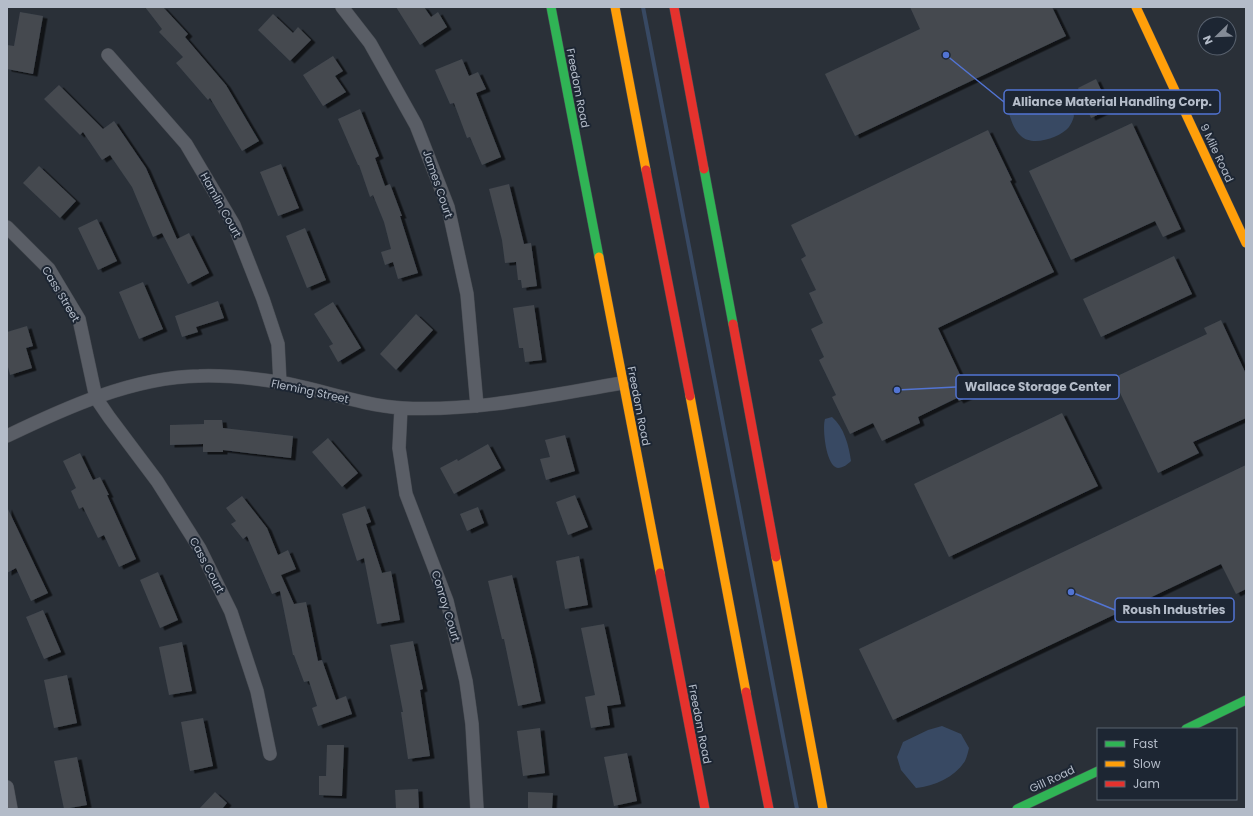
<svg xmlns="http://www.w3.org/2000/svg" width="1253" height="816" font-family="Poppins,sans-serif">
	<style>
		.water { fill: #384963 }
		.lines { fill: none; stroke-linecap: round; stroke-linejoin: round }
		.stream { stroke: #384963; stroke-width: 4 }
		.building { fill: #444950; filter: url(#shadow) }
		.street-casing { stroke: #484c53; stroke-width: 14 }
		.fast-casing { stroke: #484c53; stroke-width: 10 }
		.slow-casing { stroke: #484c53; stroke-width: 10 }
		.jam-casing { stroke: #484c53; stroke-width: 10 }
		.street { stroke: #5a5e66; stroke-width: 13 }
		.fast { stroke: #30b455; stroke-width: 9 }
		.slow { stroke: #ff9f0a; stroke-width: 9 }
		.jam { stroke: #e5322d; stroke-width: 9 }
		.labels { text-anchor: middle; stroke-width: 4; stroke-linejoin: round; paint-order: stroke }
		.street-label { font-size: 11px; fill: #b4bcc9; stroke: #1d2633 }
		.leader { fill: none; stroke: #5274d3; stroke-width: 1.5 }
		.callout-dot { fill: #5274d3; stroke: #1d2633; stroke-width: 1.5 }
		.callout { fill: #1d2633; stroke: #5274d3; stroke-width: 1.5 }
		.callout-label { font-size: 12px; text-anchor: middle; font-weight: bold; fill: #b4bcc9 }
	</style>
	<defs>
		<filter id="shadow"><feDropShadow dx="4.5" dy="2.5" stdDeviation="0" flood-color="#0009"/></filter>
	</defs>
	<rect width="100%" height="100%" fill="#2a3038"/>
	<path class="water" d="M1059,90c10,4 12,17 15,26 -1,4 -3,8 -5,11 -9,11 -37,20 -48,9 -7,-6 -9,-14 -12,-22l4,-4z
		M832,417c12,10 17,29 19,44 -3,3 -8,7 -13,7 -12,-1 -16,-40 -13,-49z
		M942,726l19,8 8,14c-1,4 -2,9 -4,13 -10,16 -30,25 -49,27l-15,-18 -4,-13 6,-15 25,-12z"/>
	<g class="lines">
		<path class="stream" d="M643,7l154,802"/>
	</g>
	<path class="building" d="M145,7h18l25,27 -3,3 41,48 33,56 -17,10 -32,-53 -2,2 -32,-37 7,-6 -24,-25 3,-3z
		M396,7h28l7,10 7,-5 9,15 -27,18z
		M910,7h142l14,29 -211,100 -30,-62 95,-45z
		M20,12l23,4 -10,58 -26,-5v-24l7,1z
		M273,14l20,19 5,-6 13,13 -21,21 -32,-31z
		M333,56l10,15 -8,5 11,16 -23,14 -20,-31z
		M462,59l7,17 9,-4 8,17 -10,4 25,64 -19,8 -12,-28 -3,1 -13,-35 -4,1 -15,-34z
		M1096,79l14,30 -19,9 -13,-30z
		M59,85l44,44 11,-8 32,47 31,71 12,-6 20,40 -21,11 -26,-51 -9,4 -21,-50 -22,-32 -8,5 -19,-28 -3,3 -36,-36z
		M360,109l19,47 -4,2 10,28 5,-2 12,32h-2l18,57 -20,6 -5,-17 -8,3 -4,-13 10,-3 -7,-27 -11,-27 -3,2 -11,-32h-1l-20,-46z
		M1132,123l49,106 -18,8 -8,-16 -84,39 -42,-89z
		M988,130l24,50 -2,1 44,91 -116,56 32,68 -11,5 -2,-3 -39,19 2,6 -38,18 -9,-18 -23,11 -18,-37 4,-2 -17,-35 5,-3 -13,-28 12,-6 -14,-30 7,-3 -15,-31 5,-3 -15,-31z
		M281,164l18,44 -21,8 -18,-44z
		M39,166l37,35 -16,17 -37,-35z
		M509,184l15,60 7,-1 6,43 -15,2 -1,-8h-3l-2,-18 -11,1 -3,-23 -13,-51z
		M97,219l20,42 -19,9 -20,-42z
		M305,228l21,52 -19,8 -21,-52z
		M1174,256l18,38 -91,43 -18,-38z
		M143,282l20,47 -24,10 -20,-47z
		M218,301l6,17 -28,9 2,5 -16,5 -7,-21z
		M333,302l28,46 -23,14 -9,-16 4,-2 -19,-30z
		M534,305l8,55 -17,2 -2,-14h-4l-6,-40z
		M416,314l17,16 -37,40 -16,-16z
		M1221,320l25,54v44l-53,24 6,11 -41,20 -45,-95 94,-44 -3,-6z
		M27,326l6,20 -7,2 6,20 -22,7 -3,-12v-31z
		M1062,413l36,73 -149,71 -35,-73z
		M204,420h18l1,8 70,8 -2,22 -68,-8v2h-20v-8l-33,1v-20l34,-1z
		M565,435l10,36 -29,9 -6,-21 10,-2 -5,-17z
		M328,438l30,35 -16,14 -30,-35z
		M488,444l13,24 -47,26 -14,-26 17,-9 1,2z
		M80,453l13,27 7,-3 9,18h-2l29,64 -17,8 -15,-32 -6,3 -15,-31 -4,2 -8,-18 5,-3 -13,-27z
		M1246,465v124l-10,5 -15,-30 -328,156 -34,-71z
		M575,495l13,32 -20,8 -12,-33z
		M242,496l25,32 11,27 10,-5 8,19 -15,6 13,29 12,-2 12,59 4,-1 14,40 10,-4 6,18 -34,12 -6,-18 5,-2 -8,-25 -5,1 -10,-27h-1l-13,-64 -8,3 -25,-58 -4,3 -12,-15 5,-3 -10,-13z
		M365,506l6,16 -5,2 16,49 9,-2 9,49 -23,4 -13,-66 -7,3 -15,-47z
		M7,507l41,86 -17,8 -15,-33 -9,5z
		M478,507l6,16 -17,8 -7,-17z
		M579,556l9,49 -23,4 -9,-48z
		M158,572l20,48 -18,8 -20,-48z
		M512,575l20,83 9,43 -23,5 -14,-67h-2l-14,-58z
		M43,610l18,42 -17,7 -18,-42z
		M604,624l17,80 -14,2 3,19 -19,3 -6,-31 10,-2 -14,-67z
		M413,641l10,48 -3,1 10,66 -22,3 -7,-47h2l-13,-67z
		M182,642l10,49 -23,4 -10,-48z
		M67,675l10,48 -23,5 -10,-48z
		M203,718l10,48 -23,5 -9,-49z
		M540,728l5,45 -22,3 -6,-45z
		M327,745h17l-2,51 -23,-1v-19h7z
		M627,753l10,48 -23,5 -10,-49z
		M77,757l10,48 -23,4 -10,-48z
		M418,789l1,20h-23l-1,-19z
		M215,792l12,11 -5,6h-23z
		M528,792l25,1 -1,16h-24z"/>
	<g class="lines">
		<defs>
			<path id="street" d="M342,7l28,36 46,82 32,82 19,87 10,112
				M108,55l78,89 48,81 29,74 15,45 2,39
				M7,227l42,42 30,50 17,79 13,19 48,64 43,68 31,63 26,79 13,63
				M401,408l-2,40 7,46 41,107 19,80 6,43 5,85
				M7,436c58,-28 126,-59 192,-60 26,-1 53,2 79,6 42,7 82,23 124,26 74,4 148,-13 220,-25
				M7,787l4,22"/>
			<path id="fast" d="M551,7l48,250
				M704,169l29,155
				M1186,729l60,-29
				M1017,809l81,-38"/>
			<path id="slow" d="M615,7l31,163
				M1136,7l110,236
				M599,257l61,316
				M690,396l56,296
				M776,557l47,252"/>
			<path id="jam" d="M674,7l30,162
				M646,170l44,226
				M733,324l43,233
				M660,573l45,236
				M746,692l23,117"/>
		</defs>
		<use href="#street" class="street-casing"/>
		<use href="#fast" class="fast-casing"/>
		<use href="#slow" class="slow-casing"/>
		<use href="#jam" class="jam-casing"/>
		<use href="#street" class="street"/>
		<use href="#fast" class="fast"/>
		<use href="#slow" class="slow"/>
		<use href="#jam" class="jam"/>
	</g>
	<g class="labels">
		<g class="street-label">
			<text transform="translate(578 88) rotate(79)" y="4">Freedom Road</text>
			<text transform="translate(1217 153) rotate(65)" y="4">9 Mile Road</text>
			<text transform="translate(438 184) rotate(71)" y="4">James Court</text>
			<text transform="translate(221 205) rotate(61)" y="4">Hamlin Court</text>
			<text transform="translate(61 294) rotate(59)" y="4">Cass Street</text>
			<text transform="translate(310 391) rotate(12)" y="4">Fleming Street</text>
			<text transform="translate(639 406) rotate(79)" y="4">Freedom Road</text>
			<text transform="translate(207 565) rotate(62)" y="4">Cass Court</text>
			<text transform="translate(446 606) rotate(73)" y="4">Conroy Court</text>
			<text transform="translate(700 724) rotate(79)" y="4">Freedom Road</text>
			<text transform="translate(1052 779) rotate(-25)" y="4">Gill Road</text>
		</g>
	</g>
	<path class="leader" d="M946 55L1004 102M897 390L956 387M1071 592L1115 610"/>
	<g class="callout-dot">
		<circle cx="946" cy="55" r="4"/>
		<circle cx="897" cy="390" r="4"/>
		<circle cx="1071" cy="592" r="4"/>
	</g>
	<g class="callout">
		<rect x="1004" y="90" width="216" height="24" rx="4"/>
		<rect x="956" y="375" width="163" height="24" rx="4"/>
		<rect x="1115" y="598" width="119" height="24" rx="4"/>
	</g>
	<g class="callout-label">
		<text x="1112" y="106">Alliance Material Handling Corp.</text>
		<text x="1038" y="391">Wallace Storage Center</text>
		<text x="1174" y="614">Roush Industries</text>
	</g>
	<rect width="1253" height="816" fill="none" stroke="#b4bcc9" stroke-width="16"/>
	<rect x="1097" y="728" width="140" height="72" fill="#1d2633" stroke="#59626f"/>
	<rect x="1105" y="741" width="20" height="6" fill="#30b455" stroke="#59626f"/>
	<text x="1133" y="748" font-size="12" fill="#b4bcc9">Fast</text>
	<rect x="1105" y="761" width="20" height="6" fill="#ff9f0a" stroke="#59626f"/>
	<text x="1133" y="768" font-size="12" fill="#b4bcc9">Slow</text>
	<rect x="1105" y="781" width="20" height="6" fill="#e5322d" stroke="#59626f"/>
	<text x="1133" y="788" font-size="12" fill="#b4bcc9">Jam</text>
	<g transform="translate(1217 36) rotate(247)"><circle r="19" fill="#1d2633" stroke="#59626f"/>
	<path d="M0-3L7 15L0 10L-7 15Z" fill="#848b96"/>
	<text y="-6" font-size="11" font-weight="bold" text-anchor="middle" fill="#b4bcc9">N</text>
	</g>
</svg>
